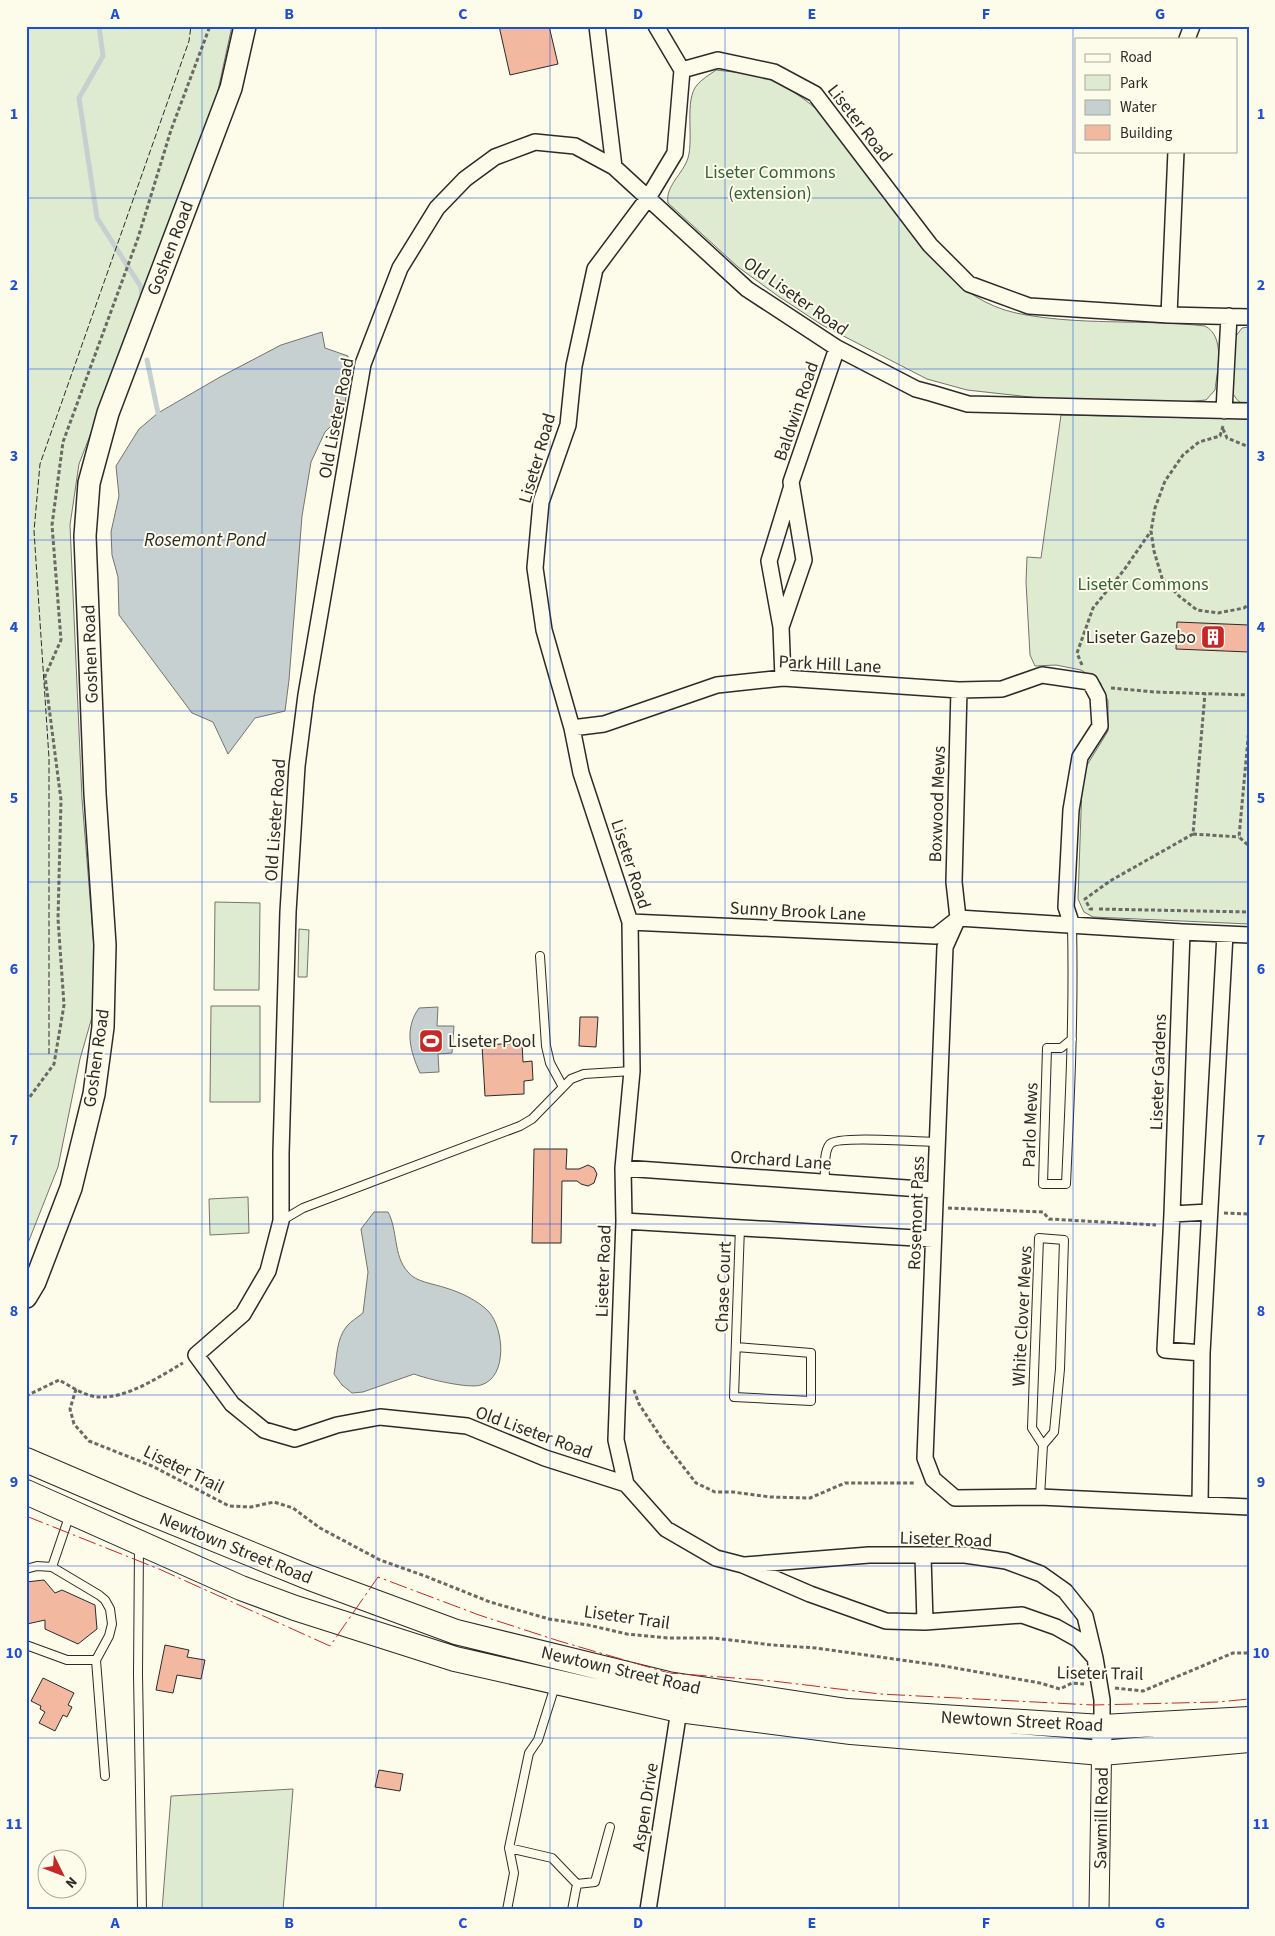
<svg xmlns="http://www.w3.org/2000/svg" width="1275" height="1936" font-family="'Source Sans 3',sans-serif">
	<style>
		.green { fill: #deebd1; stroke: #74746e }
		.water { fill: #c7d0d0; stroke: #74746e }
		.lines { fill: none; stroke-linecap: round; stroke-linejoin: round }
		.stream { stroke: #c7d0d0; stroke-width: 5 }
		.building { fill: #f2b8a0; stroke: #2b2b2b }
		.service-casing { stroke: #2b2b2b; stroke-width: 10 }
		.minor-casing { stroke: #2b2b2b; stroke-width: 18 }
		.tertiary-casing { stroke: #2b2b2b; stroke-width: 21 }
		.secondary-casing { stroke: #2b2b2b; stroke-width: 24 }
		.primary-casing { stroke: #2b2b2b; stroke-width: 26 }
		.path { stroke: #6a6964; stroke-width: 3; stroke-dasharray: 4 2.5; stroke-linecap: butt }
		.service { stroke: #fdfbea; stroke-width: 8 }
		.minor { stroke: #fdfbea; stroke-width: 15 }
		.tertiary { stroke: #fdfbea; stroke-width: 19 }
		.secondary { stroke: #fdfbea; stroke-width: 21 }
		.primary { stroke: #fdfbea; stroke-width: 24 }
		.fence { stroke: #2b2b2b; stroke-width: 1; stroke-dasharray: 6 2.5; stroke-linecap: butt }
		.power { stroke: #c62828; stroke-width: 1; stroke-dasharray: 18 4 2.5 4; stroke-linecap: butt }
		.grid { fill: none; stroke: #1d4ed8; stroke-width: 1; stroke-opacity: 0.55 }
		.labels { text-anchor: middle; stroke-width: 4; stroke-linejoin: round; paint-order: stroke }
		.street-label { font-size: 18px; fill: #2b2b2b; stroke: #fdfbea }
		.park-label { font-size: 18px; fill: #34623c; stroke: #fdfbea }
		.poi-label { font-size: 18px; fill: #2b2b2b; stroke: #fdfbea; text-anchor: end }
		.water-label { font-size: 19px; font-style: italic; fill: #2b2b2b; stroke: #fdfbea }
		.neatline { fill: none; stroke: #1d4ed8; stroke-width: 2 }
		.grid-label { font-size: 16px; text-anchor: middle; font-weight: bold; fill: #1d4ed8 }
	</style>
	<rect width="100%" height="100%" fill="#fdfbea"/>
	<path class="green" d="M26,26h206l-20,92 -133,346 -9,61 12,274 16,197 -18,63 -22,108 -32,81z
		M716,70c16,2 32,3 47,7 22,7 44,23 61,39 21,28 42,56 64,85 34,45 68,99 128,112 62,13 127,6 189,13 21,11 12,45 10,64l-9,10 -22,2 -145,-4 -72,-8 -40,-11 -105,-54 -44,-29 -40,-29 -70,-64c-3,-17 15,-29 20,-45 6,-20 -4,-58 9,-73 5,-6 12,-10 19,-15z
		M1249,327v78c-9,0 -13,-6 -17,-13l1,-52 9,-12z
		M1061,415l188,4v505l-156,-7 -9,-5 -6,-13 4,-115 2,-14 24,-39v-30l-8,-19 -19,-12 -25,-5 -21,1 -5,-11 -4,-73 1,-25 14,1z
		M215,902l45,1 -1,87h-45z
		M299,929l10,1 -2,47h-9z
		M211,1006h49v96h-50z
		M248,1197l1,36 -39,2 -1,-36z
		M293,1789l-10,121h-121l9,-114z"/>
	<path class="water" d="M322,332l3,16 23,8 -3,56 -20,20 -14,30 -9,54 -13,164 -4,31 -30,7 -27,36 -15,-32 -21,-9 -73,-98 -1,-38 -6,-22 -1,-23 8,-36 -3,-30 23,-37 19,-16 62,-36 61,-32z
		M438,1007l-1,19h17l-2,27 -14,1 1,18 -19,1c-10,-22 -16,-44 -1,-65z
		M374,1212h14c10,18 5,44 20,60 7,10 27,12 38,16 14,4 33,13 43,24 15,17 19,65 -8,73 -12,4 -54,-6 -67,-11l-51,18 -11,1 -10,-8 -8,-11c3,-16 2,-35 13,-48 4,-5 11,-9 16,-13l5,-41 -7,-43z"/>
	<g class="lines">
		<path class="stream" d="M99,26l4,30 -24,42 18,120 44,69 1,13
			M147,360l11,53"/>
	</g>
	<path class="building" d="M499,26h50l9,38 -48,11z
		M1177,622l72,3v27l-73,-3z
		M580,1017h18l-2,30 -17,-1z
		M522,1043l1,19 9,-1 1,19 -9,1v13l-39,2 -3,-51z
		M534,1149h33l-1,20h13l9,-4 6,3 3,6 -3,9 -6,3 -7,-2 -4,-3h-15l-1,62h-29z
		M44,1580l11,13 7,-3 33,15 2,24 -19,15 -33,-15v-9l-18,4 -1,-1v-41z
		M165,1645l24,5 -2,7 18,3 -4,19 -24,-4 -4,18 -17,-3z
		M43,1678l31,15 -6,12 4,2 -5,10 -4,-2 -8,16 -16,-8 6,-11 -5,-3 1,-3 -10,-5z
		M379,1770l24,4 -3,17 -25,-4z"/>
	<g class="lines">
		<defs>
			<path id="service" d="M1072,925c2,87 -2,173 -6,259h-23l4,-136h14l11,-9
				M540,956l6,90 4,17 13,24
				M825,1182c0,-10 -2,-30 5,-38 8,-9 91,-2 107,-2
				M281,1221l22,-13 217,-82 12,-7 39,-40 13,-5 48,-3
				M736,1347l75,6v48l-77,-4 6,-170
				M1040,1497l3,-52 11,-13 6,-63 4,-129 -25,-2 -7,190 11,17
				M70,1514l-18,53 47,28 6,5 5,9 2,15 -3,12 -13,24 9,116
				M139,1546l-1,128 4,236
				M26,1569l11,-3 15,1
				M26,1645l41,15h29
				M509,1848l43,10 25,26 -5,26
				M577,1884l18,-2 15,-55
				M507,1910l7,-37 -5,-25 20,-95 9,-13 17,-54"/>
			<path id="minor" d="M597,26l17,141
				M656,26l26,44
				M1187,39l5,-13
				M682,70l-7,83 -27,45 -53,71 -21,97 -6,59 -27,77 -6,66 9,62 28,98 9,45 49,149 2,149 -9,97 1,53 -8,219 10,44 40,45 50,29 27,7 67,29 76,27 39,1 97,-7 34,12 23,13 16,18
				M682,70l36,-10 56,12 41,22 115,151 39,39 60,22 140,9 80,2
				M1169,315l7,-164
				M1224,411l5,-95
				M781,627l23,-67 -13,-78 46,-134
				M783,678l-2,-51 -12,-66 22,-72
				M572,728l32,-4 113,-39 66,-7 176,12 43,-1 40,-14 48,7 8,15 2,29 -20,31 -9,53 -5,97 6,18
				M958,918l-13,29 -20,511 8,21 22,19 85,-1 209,10
				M958,918l224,14 67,3
				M958,918l-4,-36 5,-192
				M630,922l306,14 19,-15
				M1182,932l-10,282 -7,136 37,3
				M623,1168l312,22
				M1172,1214l37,-2
				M624,1221l309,18
				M626,1484l-81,-26 -78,-32 -87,-9 -43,8 -42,14 -31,-9 -32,-26 -36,-49 47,-41 25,-43 13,-50v-68l7,-241 9,-146 9,-71 57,-331 37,-96 37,-60 28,-29 30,-22 40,-15 40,4 39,21 133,122 90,59 79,41 15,4 37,11 281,7
				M1200,1504l2,-151 23,-419
				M923,1556l2,66
				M745,1565l124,-10h96l41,6 35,13 24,17 20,25 10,42 7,42v27
				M648,1910l31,-200"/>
			<path id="tertiary" d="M1099,1910l3,-183"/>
			<path id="secondary" d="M26,1297l9,-15 36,-94 23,-94 9,-67 2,-82 -10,-151 -10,-258 4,-53 19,-70 123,-325 14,-62"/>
			<path id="primary" d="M26,1460l112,48 172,70 146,54 212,52 179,27 255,16 147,-8
				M26,1492l215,96 54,20 160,51 224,51 172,22 251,21 147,-13"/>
		</defs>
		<use href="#service" class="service-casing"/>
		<use href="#minor" class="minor-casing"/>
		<use href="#tertiary" class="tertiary-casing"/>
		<use href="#secondary" class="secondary-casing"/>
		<use href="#primary" class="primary-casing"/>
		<path class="path" d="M1223,426l-3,10 -21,6 -16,13 -18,26 -10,27 -4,23 3,20 8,27 17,18 18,14 21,3 26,-5 5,-4
			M1223,429l4,9 22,9
			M1082,665l-5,-12 16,-45 31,-38 27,-39
			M1111,688l44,4 94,3
			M1249,728l-10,109 10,9
			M1193,834l46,3
			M1093,909h-3l-5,-10 25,-18 83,-47 12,-141
			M1099,909l150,3
			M26,1102l28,-38 10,-59 -6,-86 3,-119 -16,-124 16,-36 -9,-115 11,-83 75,-204 33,-108 39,-104
			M948,1208l95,4 6,7 107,6
			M1224,1213l25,1
			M76,1389l-6,20 4,15 15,17 63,25 77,40 22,1 23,-5 19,6 27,20 60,32 45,16 65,26 59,17 39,6 39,9 41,4h46l58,7 44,3 128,18 96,17 20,6 12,-6 12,1
			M634,1390l5,14 25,38 32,41 19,9h18l37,5 40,1 35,-15h70
			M26,1396l33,-16c11,6 26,16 39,17 28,2 61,-20 85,-34
			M1115,1688l28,3 90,-38h16"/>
		<use href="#service" class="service"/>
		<use href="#minor" class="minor"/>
		<use href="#tertiary" class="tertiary"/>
		<use href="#secondary" class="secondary"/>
		<use href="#primary" class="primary"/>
		<path class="fence" d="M49,1054v-296l-15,-227 6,-67 149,-423 2,-15"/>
		<path class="power" d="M26,1516l133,53 171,77 48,-69 101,38 80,26 110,32 104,8 107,13 213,11 125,-3 31,-3"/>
	</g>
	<path class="grid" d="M202,26v1884M376,26v1884M550,26v1884M725,26v1884M899,26v1884M1073,26v1884M26,198h1223M26,369h1223M26,540h1223M26,711h1223M26,882h1223M26,1054h1223M26,1224h1223M26,1395h1223M26,1566h1223M26,1738h1223"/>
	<defs>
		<symbol id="building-square" viewBox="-11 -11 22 22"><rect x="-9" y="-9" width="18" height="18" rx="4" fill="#c62828" stroke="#fdfbea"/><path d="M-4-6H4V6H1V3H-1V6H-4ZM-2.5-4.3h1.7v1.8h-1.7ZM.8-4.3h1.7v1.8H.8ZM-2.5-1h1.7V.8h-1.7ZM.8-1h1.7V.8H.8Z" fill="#fff"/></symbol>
		<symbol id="stadium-square" viewBox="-11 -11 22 22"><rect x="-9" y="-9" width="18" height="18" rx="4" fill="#c62828" stroke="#fdfbea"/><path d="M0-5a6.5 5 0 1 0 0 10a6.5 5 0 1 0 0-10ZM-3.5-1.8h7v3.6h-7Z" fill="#fff"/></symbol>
	</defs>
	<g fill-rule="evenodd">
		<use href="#building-square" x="1199" y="623" width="28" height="28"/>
		<use href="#stadium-square" x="417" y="1027" width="28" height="28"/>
	</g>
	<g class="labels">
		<g class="street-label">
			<text transform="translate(860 123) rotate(52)" y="6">Liseter Road</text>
			<text transform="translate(170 248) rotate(-69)" y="6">Goshen Road</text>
			<text transform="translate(796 296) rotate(35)" y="6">Old Liseter Road</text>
			<text transform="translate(796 411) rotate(-71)" y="6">Baldwin Road</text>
			<text transform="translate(336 418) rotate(-79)" y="6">Old Liseter Road</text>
			<text transform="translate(537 458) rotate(-74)" y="6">Liseter Road</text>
			<text transform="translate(90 654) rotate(-92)" y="6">Goshen Road</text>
			<text transform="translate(830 664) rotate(3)" y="6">Park Hill Lane</text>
			<text transform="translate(937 804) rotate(-88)" y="6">Boxwood Mews</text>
			<text transform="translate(275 820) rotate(-86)" y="6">Old Liseter Road</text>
			<text transform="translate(631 864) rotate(72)" y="6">Liseter Road</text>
			<text transform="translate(798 911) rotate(3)" y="6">Sunny Brook Lane</text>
			<text transform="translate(96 1058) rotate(-82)" y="6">Goshen Road</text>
			<text transform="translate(1158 1072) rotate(-88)" y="6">Liseter Gardens</text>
			<text transform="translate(1030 1125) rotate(-88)" y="6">Parlo Mews</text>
			<text transform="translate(781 1160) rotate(4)" y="6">Orchard Lane</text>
			<text transform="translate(916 1213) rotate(-88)" y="6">Rosemont Pass</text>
			<text transform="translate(603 1271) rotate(-88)" y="6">Liseter Road</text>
			<text transform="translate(723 1287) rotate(-88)" y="6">Chase Court</text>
			<text transform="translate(1022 1316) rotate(-87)" y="6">White Clover Mews</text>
			<text transform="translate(534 1432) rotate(20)" y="6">Old Liseter Road</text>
			<text transform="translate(184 1469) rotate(26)" y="6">Liseter Trail</text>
			<text transform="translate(946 1539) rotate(2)" y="6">Liseter Road</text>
			<text transform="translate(236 1548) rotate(22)" y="6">Newtown Street Road</text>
			<text transform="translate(627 1617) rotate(8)" y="6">Liseter Trail</text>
			<text transform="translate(621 1670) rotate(13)" y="6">Newtown Street Road</text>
			<text transform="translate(1100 1673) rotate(1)" y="6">Liseter Trail</text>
			<text transform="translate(1022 1721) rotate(3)" y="6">Newtown Street Road</text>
			<text transform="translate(645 1807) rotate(-81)" y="6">Aspen Drive</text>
			<text transform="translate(1101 1818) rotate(-89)" y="6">Sawmill Road</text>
		</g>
		<g class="park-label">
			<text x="770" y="178">Liseter Commons<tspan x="770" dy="21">(extension)</tspan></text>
			<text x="1143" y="590">Liseter Commons</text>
		</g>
		<g class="poi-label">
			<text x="1196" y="643">Liseter Gazebo</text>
			<text x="448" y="1047" text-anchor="start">Liseter Pool</text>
		</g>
		<g class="water-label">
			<text x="205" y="546">Rosemont Pond</text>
		</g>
	</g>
	<rect width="1275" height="1936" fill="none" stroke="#fdfbea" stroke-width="55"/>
	<rect x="1075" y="38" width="162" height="115" fill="#fdfbea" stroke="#a9a89e"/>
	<rect x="1085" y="54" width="25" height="8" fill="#fdfbea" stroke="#a9a89e"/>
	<text x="1120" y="62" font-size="15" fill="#2b2b2b">Road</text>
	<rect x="1085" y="75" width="25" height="15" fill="#deebd1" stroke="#a9a89e"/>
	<text x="1120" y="88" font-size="15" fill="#2b2b2b">Park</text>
	<rect x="1085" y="100" width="25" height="15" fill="#c7d0d0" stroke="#a9a89e"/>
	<text x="1120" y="112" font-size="15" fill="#2b2b2b">Water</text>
	<rect x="1085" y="125" width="25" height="15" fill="#f2b8a0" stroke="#a9a89e"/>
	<text x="1120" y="138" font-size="15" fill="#2b2b2b">Building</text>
	<g transform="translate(62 1874) rotate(132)"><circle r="24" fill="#fdfbea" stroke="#a9a89e"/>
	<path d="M0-4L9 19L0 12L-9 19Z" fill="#c62828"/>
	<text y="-8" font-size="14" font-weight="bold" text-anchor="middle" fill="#2b2b2b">N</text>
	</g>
	<rect x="28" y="28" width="1220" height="1880" class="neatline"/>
	<g class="grid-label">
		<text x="115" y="19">A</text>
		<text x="289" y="19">B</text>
		<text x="463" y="19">C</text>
		<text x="638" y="19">D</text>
		<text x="812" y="19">E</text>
		<text x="986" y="19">F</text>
		<text x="1160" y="19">G</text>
		<text x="14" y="119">1</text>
		<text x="1261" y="119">1</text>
		<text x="14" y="290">2</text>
		<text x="1261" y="290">2</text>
		<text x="14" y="461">3</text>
		<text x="1261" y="461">3</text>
		<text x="14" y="632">4</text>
		<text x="1261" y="632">4</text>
		<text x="14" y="803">5</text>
		<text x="1261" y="803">5</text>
		<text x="14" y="974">6</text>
		<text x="1261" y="974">6</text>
		<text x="14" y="1145">7</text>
		<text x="1261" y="1145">7</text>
		<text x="14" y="1316">8</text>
		<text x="1261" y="1316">8</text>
		<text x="14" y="1487">9</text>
		<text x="1261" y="1487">9</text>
		<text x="14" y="1658">10</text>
		<text x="1261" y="1658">10</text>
		<text x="14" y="1829">11</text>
		<text x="1261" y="1829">11</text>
		<text x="115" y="1928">A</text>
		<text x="289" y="1928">B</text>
		<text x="463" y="1928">C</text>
		<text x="638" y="1928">D</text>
		<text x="812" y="1928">E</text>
		<text x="986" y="1928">F</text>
		<text x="1160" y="1928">G</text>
	</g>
</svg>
